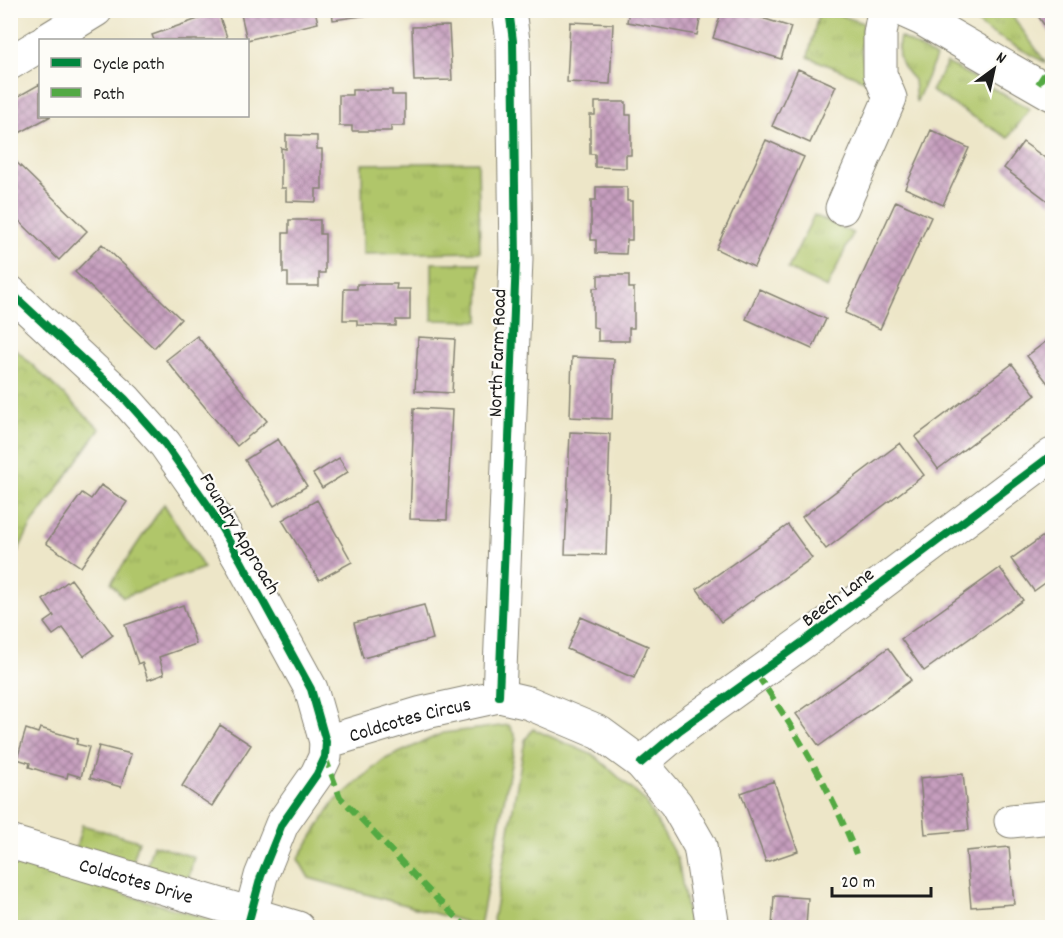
<svg xmlns="http://www.w3.org/2000/svg" width="1063" height="938" font-family="Dekko,sans-serif">
	<style>
		.grass { fill: url(#grass-tufts); stroke: #667143; stroke-width: 1.5 }
		.park { fill: url(#park-crowns); stroke: #667143; stroke-width: 1.5 }
		.building { fill: url(#building-cross-hatch) }
		.lines { fill: none; stroke-linecap: round; stroke-linejoin: round }
		.minor-casing { stroke: #848172; stroke-width: 35 }
		.minor { stroke: #fff; stroke-width: 33 }
		.quiet { stroke: #52a943; stroke-width: 6; stroke-dasharray: 12 6; stroke-linecap: butt }
		.cycleway-casing { stroke: #fdfcf7; stroke-width: 11 }
		.cycleway { stroke: #00873e; stroke-width: 8 }
		.labels { text-anchor: middle; stroke-width: 4.5; stroke-linejoin: round; paint-order: stroke }
		.street-label { font-size: 20px; fill: #1c1c1c; stroke: #fdfcf7 }
	</style>
	<defs>
		<pattern id="grass-tufts" width="24" height="20" patternUnits="userSpaceOnUse" patternTransform="scale(1.5)"><rect width="24" height="20" fill="#b0c66a"/><path d="M3 7l-1-3M5 7V3M7 7l1-3M15 17l-1-3M17 17v-4M19 17l1-3" fill="none" stroke="#97aa5b"/></pattern>
		<pattern id="park-crowns" width="20" height="18" patternUnits="userSpaceOnUse" patternTransform="scale(1.5)"><rect width="20" height="18" fill="#b0c66a"/><path d="M2 6a3 3 0 1 1 6 0M12 15a3 3 0 1 1 6 0" fill="none" stroke="#97aa5b"/></pattern>
		<pattern id="building-cross-hatch" width="8" height="8" patternUnits="userSpaceOnUse" patternTransform="scale(1.5)"><rect width="8" height="8" fill="#c69ebe"/><path d="M0 0l8 8M0 8l8-8" fill="none" stroke="#a0809a"/></pattern>
	</defs>
	<rect width="100%" height="100%" fill="#fdfcf7"/>
	<filter id="ink" filterUnits="userSpaceOnUse"><feTurbulence type="fractalNoise" baseFrequency=".0167" numOctaves="2"/><feDisplacementMap in="SourceGraphic" scale="12" xChannelSelector="R" yChannelSelector="G"/><feConvolveMatrix kernelMatrix="1 2 1 2 8 2 1 2 1" color-interpolation-filters="sRGB"/></filter>
	<filter id="wash" filterUnits="userSpaceOnUse"><feTurbulence type="fractalNoise" baseFrequency=".008" numOctaves="4" result="noise"/><feDisplacementMap in="SourceGraphic" scale="24" xChannelSelector="R" yChannelSelector="G"/><feGaussianBlur stdDeviation="1.35" result="paint"/><feColorMatrix in="noise" values="0 0 0 0 0 0 0 0 0 0 0 0 0 0 0 0 0 1.4 0 .05"/><feComposite in="paint" operator="in"/></filter>
	<g filter="url(#wash)">
		<rect width="100%" height="100%" fill="#ede6c8"/>
		<path class="grass" d="M819,11h9l35,12 -2,28 8,31 -61,-25z
			M970,11h39l37,52 -60,-33 -8,-7z
			M900,37l36,20 -20,46 -2,-23c-13,-13 -19,-25 -14,-43z
			M947,63l83,46 -22,29 -77,-47z
			M478,162l2,90 -117,2 -1,-90z
			M814,215l39,18 -26,55 -39,-19z
			M432,263h48l-1,58 -47,-1z
			M164,504l40,64 -81,29 -12,-14z
			M509,725l7,13 -36,188 -171,-48 -11,-19 35,-56 50,-43 60,-27z
			M533,729l62,27 50,45 33,59 12,67h-194l-3,-7 32,-180z
			M82,825l57,16 -7,24 -56,-17z
			M153,845l41,12 -6,23 -42,-12z
			M11,861l208,61 -1,5h-207z"/>
		<path class="park" d="M11,345l89,84 -69,97 -20,38z"/>
		<g id="blocks">
			<path class="building" d="M240,10h75l3,13 -71,17z
				M332,10h59l1,2 -59,8z
				M629,10h73l-5,25 -70,-13z
				M722,10h14l55,17 -10,32 -68,-21z
				M1034,10h18v26l-14,-20z
				M218,12l10,28h-74l-2,-5z
				M570,22l43,2 -3,60 -43,-2z
				M449,26l3,54 -38,1 -2,-54z
				M798,69l38,17 -26,57 -38,-17z
				M40,84v32h11l-41,22v-37z
				M352,90h40v5h13v31h-14v5h-39v-5h-13v-31h13z
				M595,102h31v13h5v40h-5v13l-31,-1v-13h-5v-39h5z
				M931,130l38,18 -26,57 -38,-17z
				M286,135l31,1v13h5v40h-6v13l-30,-1v-13h-5v-40l5,1z
				M766,140l38,17 -50,110 -38,-18z
				M1023,142l29,21v41l-48,-36z
				M10,156l77,75 -28,29 -49,-48z
				M596,187h31v14h5v39h-5l-1,14 -30,-1v-13h-5v-40h5z
				M896,201l35,16 -51,112 -35,-16z
				M289,220h31v14h5v39h-6v13h-31v-13h-5v-40h6z
				M102,244l79,75 -27,29 -79,-76z
				M598,275h31v13h5v40h-5v13h-31v-13l-5,-1v-39h5z
				M357,284h40l-1,5h14v31h-14v6l-39,-1v-5h-14l1,-31h13z
				M759,289l67,30 -14,30 -66,-30z
				M197,336l70,85 -30,25 -71,-86z
				M418,337l37,2 -3,54 -37,-2z
				M1052,337v47l-2,2 -23,-30z
				M572,357l42,2 -2,60 -42,-2z
				M1012,364l24,31 -98,74 -23,-32z
				M414,408l38,2 -5,110 -37,-1z
				M570,432l40,2 -4,121 -41,-1z
				M278,439l29,47 -33,20 -29,-46z
				M900,443l24,32 -98,74 -24,-32z
				M339,458l9,14 -26,16 -9,-14z
				M101,485l26,17 -46,65 -35,-24 36,-50 9,6z
				M317,500l35,62 -33,18 -37,-60z
				M788,525l24,33 -91,64 -24,-33z
				M1052,530v48l-18,13 -23,-32z
				M1000,568l23,32 -99,71 -23,-32z
				M71,579l42,56 -29,21 -21,-28 -10,7 -9,-12 10,-7 -11,-16z
				M183,605l13,39 -37,13 5,17 -16,6 -6,-18 -4,2 -13,-39z
				M424,605l9,34 -70,19 -9,-35z
				M581,617l67,29 -14,32 -67,-29z
				M888,648l23,32 -92,66 -23,-32z
				M220,725l31,20 -39,61 -30,-20z
				M40,728l38,11 -2,5 13,3 -8,30 -13,-4 -1,5 -19,-5 -19,-6 1,-4 -13,-4 9,-30 12,4z
				M99,746l32,8 -10,33 -31,-9z
				M963,774l6,56 -44,4 -5,-56z
				M774,781l24,70 -32,11 -25,-69z
				M1009,847l5,57 -43,3 -5,-56z
				M774,896l34,2 -2,29h-34z"/>
		</g>
	</g>
	<g filter="url(#ink)">
		<use href="#blocks" fill-opacity="0" stroke="#848172" stroke-width="1.5"/>
		<g class="lines">
			<defs>
				<g id="minor">
					<path d="M902,10l20,9 130,75"/>
					<path d="M47,40l49,-30"/>
					<path d="M10,63l30,-18"/>
					<path d="M842,208l48,-110 -10,-24v-40l4,-24"/>
					<path d="M10,292l115,107 40,45 42,60 34,57 70,128 15,53 -1,15 -8,17 -35,50 -21,52 -14,52"/>
					<path d="M499,696l17,-437 -3,-218 -4,-31"/>
					<path id="s1" d="M326,742l96,-29 77,-17 30,7 71,30 41,30 35,41 24,42 13,82"/>
					<path d="M641,763l39,-33 131,-94 241,-181"/>
					<path d="M1011,821l41,-4"/>
					<path id="s2" d="M10,842l288,86"/>
				</g>
			</defs>
			<use href="#minor" class="minor-casing"/>
			<use href="#minor" class="minor"/>
			<path class="quiet" d="M1038,84l14,-21
				M757,675c37,52 76,119 99,179
				M325,757l15,40 96,101 32,30"/>
			<defs>
				<path id="cycleway" d="M10,292l115,107 40,45 42,60 34,57 70,128 15,53 -1,15 -8,17 -35,50 -21,52 -14,52
					M499,696l17,-437 -3,-218 -4,-31
					M641,763l39,-33 131,-94 241,-181"/>
			</defs>
			<use href="#cycleway" class="cycleway-casing"/>
			<use href="#cycleway" class="cycleway"/>
		</g>
	</g>
	<g class="labels">
		<g class="street-label">
			<text transform="translate(496 353) rotate(-88)" y="7">North Farm Road</text>
			<text transform="translate(241 533) rotate(59)" y="7">Foundry Approach</text>
			<text transform="translate(837 596) rotate(-37)" y="7">Beech Lane</text>
			<text dy="7" stroke="none"><textPath href="#s1" startOffset="87">Coldcotes Circus</textPath></text>
			<text dy="7" stroke="none"><textPath href="#s2" startOffset="132">Coldcotes Drive</textPath></text>
		</g>
	</g>
	<rect width="1063" height="938" fill="none" stroke="#fdfcf7" stroke-width="36"/>
	<rect x="39" y="39" width="210" height="78" fill="#fdfcf7" stroke="#a3a29f" stroke-width="1.5"/>
	<rect x="51" y="58" width="30" height="9" fill="#00873e" stroke="#a3a29f" stroke-width="1.5"/>
	<text x="93" y="69" font-size="18" fill="#1c1c1c">Cycle path</text>
	<rect x="51" y="88" width="30" height="9" fill="#52a943" stroke="#a3a29f" stroke-width="1.5"/>
	<text x="93" y="99" font-size="18" fill="#1c1c1c">Path</text>
	<g transform="translate(994 69) rotate(33)" stroke="#fdfcf7" stroke-width="4.5" paint-order="stroke">
	<path d="M0-4.5L10 22L0 15L-10 22Z" fill="#1c1c1c"/>
	<text y="-9" font-size="16" font-weight="bold" text-anchor="middle" fill="#1c1c1c">N</text>
	</g>
	<path d="M832 887v9h99v-9" fill="none" stroke="#1c1c1c" stroke-width="3"/>
	<text x="841" y="887" font-size="18" fill="#1c1c1c" stroke="#fdfcf7" stroke-width="4.5" paint-order="stroke">20 m</text>
</svg>
